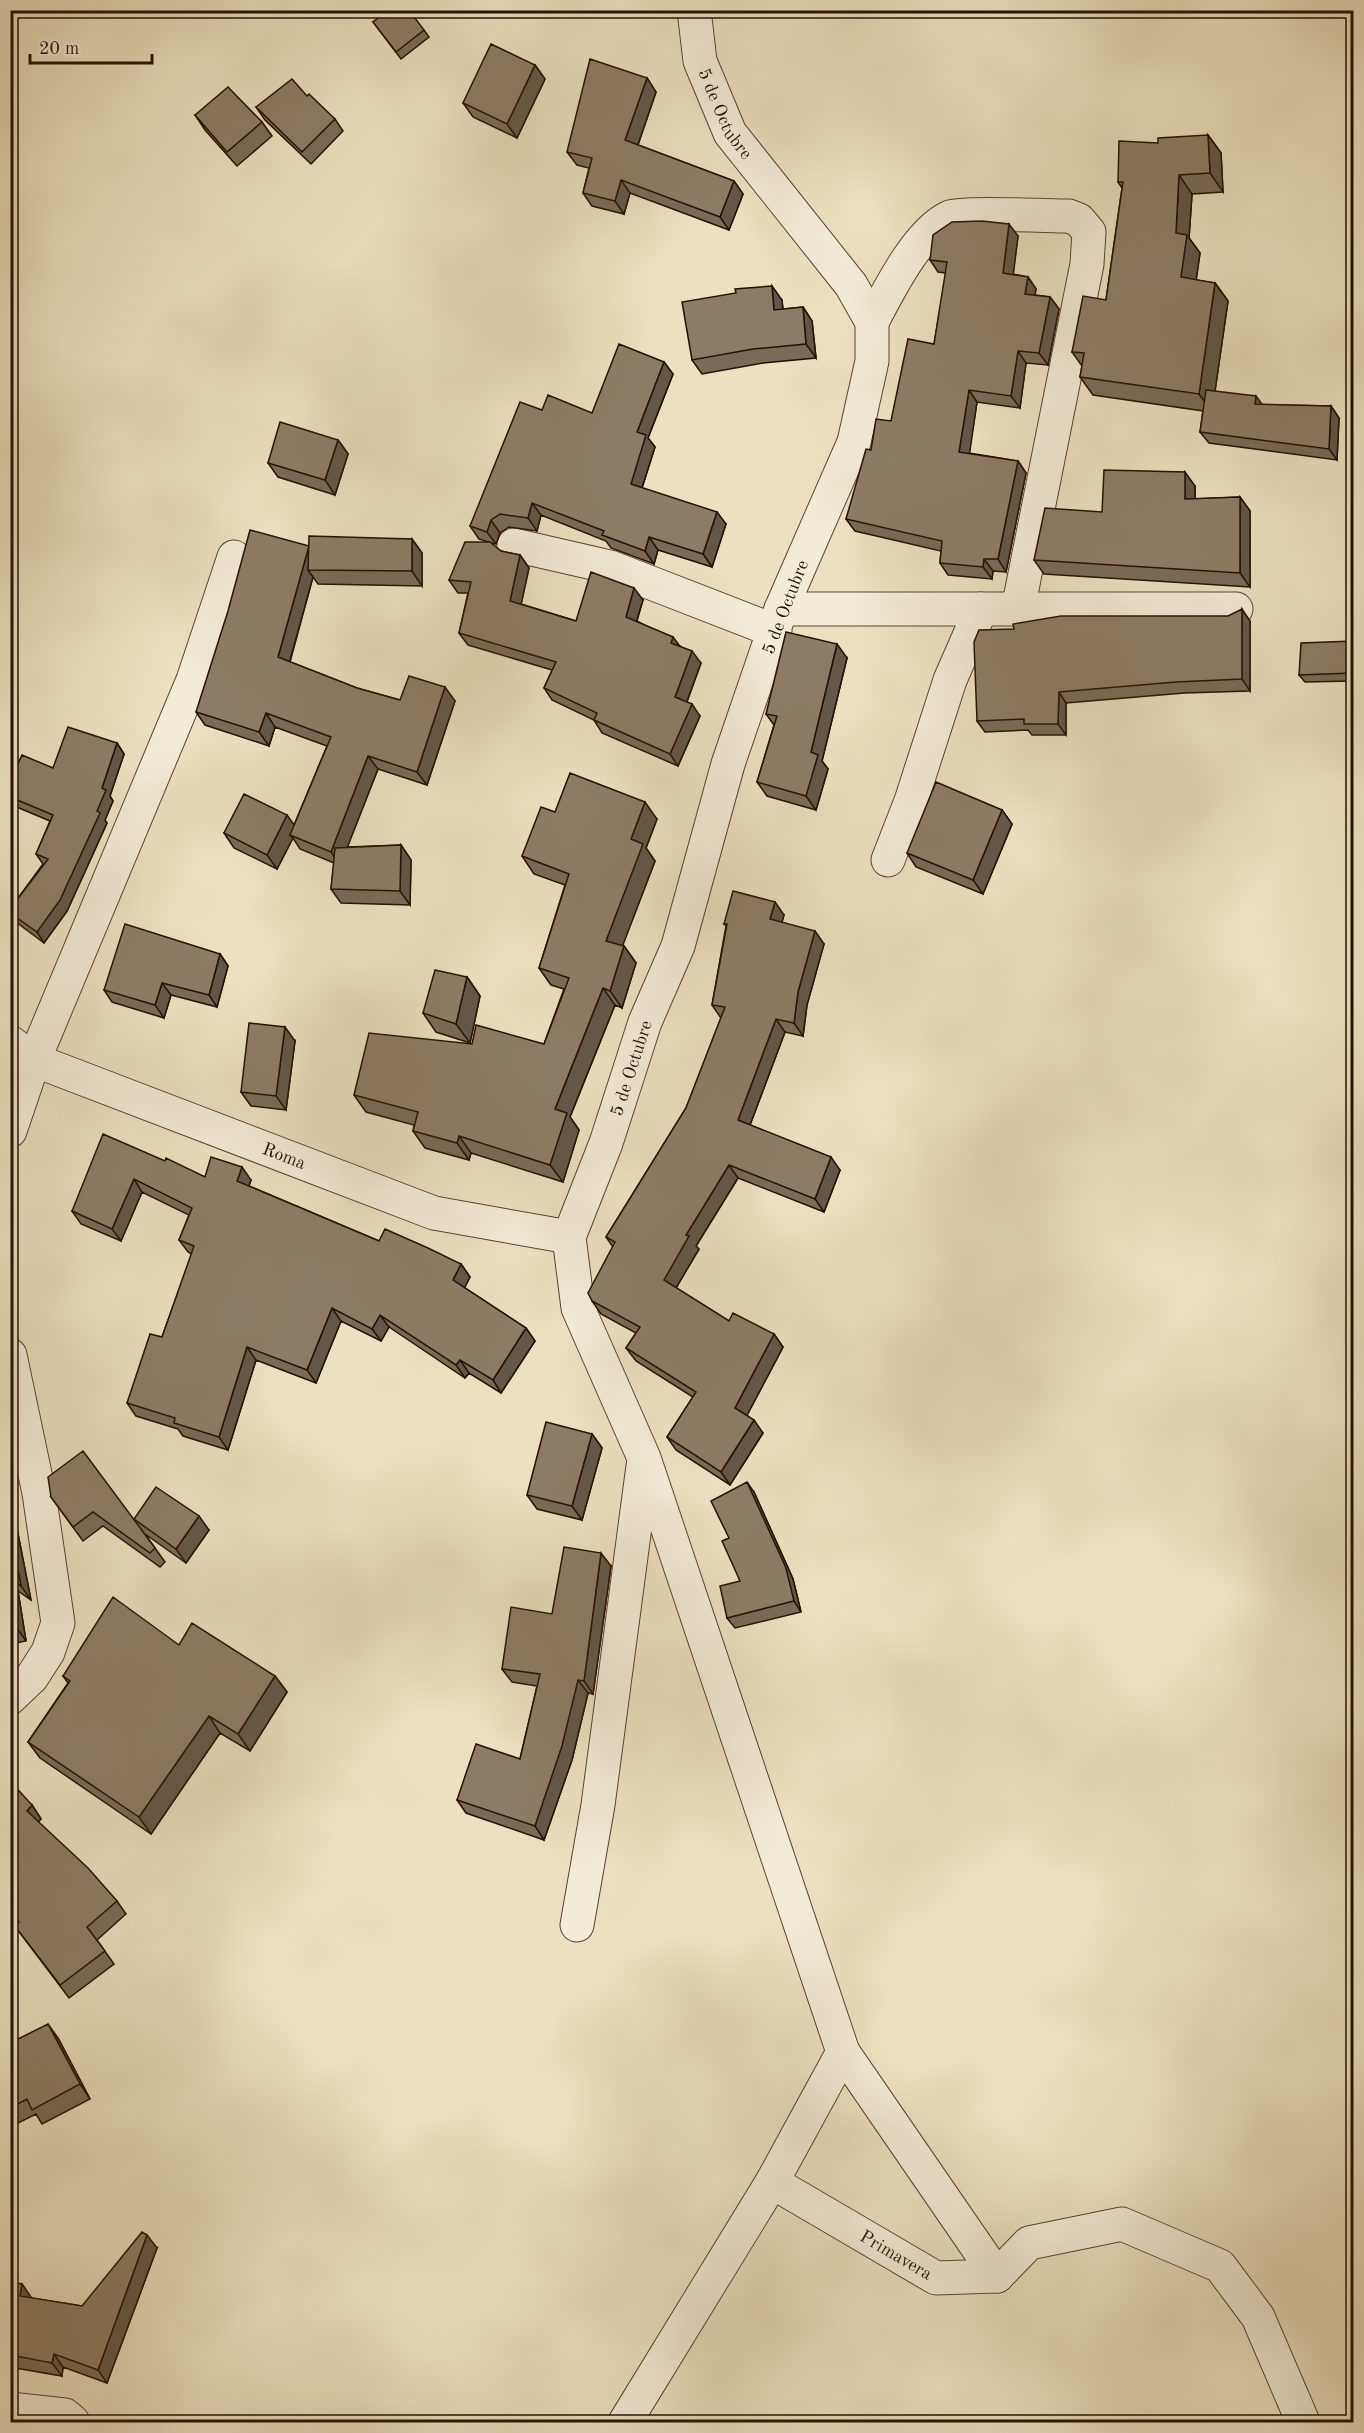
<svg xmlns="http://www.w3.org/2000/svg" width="1364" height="2433" font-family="'Old Standard TT',serif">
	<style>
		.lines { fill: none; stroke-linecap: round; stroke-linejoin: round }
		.minor-casing { stroke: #584332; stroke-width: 35 }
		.minor { stroke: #f2ebd6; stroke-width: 33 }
		.wall { fill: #796b57; stroke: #270f03; stroke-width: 1.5 }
		.shaded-wall { fill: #635747; stroke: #270f03; stroke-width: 1.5 }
		.building { fill: #8d7c65; stroke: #270f03; stroke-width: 1.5 }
		.labels { text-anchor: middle; stroke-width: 6; stroke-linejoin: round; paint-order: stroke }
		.street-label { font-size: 18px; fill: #270f03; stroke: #f2ebd6 }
	</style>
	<rect width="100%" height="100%" fill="#ebe0c0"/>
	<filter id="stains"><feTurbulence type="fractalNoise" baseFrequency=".00333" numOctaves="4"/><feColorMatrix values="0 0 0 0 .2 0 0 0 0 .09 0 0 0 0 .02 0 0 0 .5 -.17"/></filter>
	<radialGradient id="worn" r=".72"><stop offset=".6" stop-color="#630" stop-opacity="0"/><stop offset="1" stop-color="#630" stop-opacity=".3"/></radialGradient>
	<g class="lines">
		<defs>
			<g id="minor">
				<path id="s1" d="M694,10l6,51 30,72 121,152 21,37v39l-18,81 -73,167 -53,155 -50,182 -33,76 -39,121 -37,94 9,71 66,150 199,594 154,224"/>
				<path d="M872,322c16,-30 45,-90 78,-105 13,-5 99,-1 119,-1l10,4 10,12 -2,32 -69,345"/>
				<path d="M514,545l96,22 165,64"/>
				<path d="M781,609h455"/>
				<path d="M888,860l23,-59 39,-121 31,-71"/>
				<path id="s2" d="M10,1042l24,18 400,153 135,24"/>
				<path d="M10,1131l24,-71 159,-380 41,-123"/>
				<path d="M10,1355l29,138 19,130 -10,29 -16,25 -22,21"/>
				<path d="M577,1925l21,-120 45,-339"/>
				<path id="s3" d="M772,2182l164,96 61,-2 32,-33 93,-19 98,42 38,51 45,105"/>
				<path d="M10,2409l55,6 8,7"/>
				<path d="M625,2422l147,-240 71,-130"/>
			</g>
		</defs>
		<use href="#minor" class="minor-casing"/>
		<use href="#minor" class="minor"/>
	</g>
	<path class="wall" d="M373,22l51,8 5,7 -28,22z
		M535,65l10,14 -28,59 -44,-21 -10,-14z
		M647,78l9,14 -18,53 96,36 9,13 -14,36 -99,-37 -6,21 -32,-8 -9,-13 6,-25 -12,-3 -10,-13z
		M307,96l28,23 8,12 -32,33 -46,-44 -9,-13z
		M195,115l67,7 10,14 -35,30 -32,-36z
		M1208,135l13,18 2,39 -31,2 -3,44 11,15 -4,27 19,3 13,18 -13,90 48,14 68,1 8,12 -2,42 -128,-17 -9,-11 3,-21 -110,-16 -13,-18 2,-11 -10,-14 34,-52 16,-112 -4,-6z
		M1018,236l-5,38 15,3 8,12 -1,6 15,2 9,12 -11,56 -22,-2 -6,45 -43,-6 -8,51 49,8 8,12 -20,99 -13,-1 -1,8 -44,-4 -8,-12 1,-12 -86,-20 -9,-12 25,-69 20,-29 43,-77 12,-71 -8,-1 -8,-12z
		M782,300l1,9 20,-2 9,14 4,37 -53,5 -61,11 -10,-14z
		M664,362l9,12 -25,64 7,9 -13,41 84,36 -14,43 -54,-17 -4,14 -43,-16 -5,-7 -65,-26 -4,16 -28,-4 -9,6 -4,11 -6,-1 11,8 19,4 9,13 -8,36 55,17 67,-21 -6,21 43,25 21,17 -14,39 13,14 -22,50 -76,-33 -8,-13 -42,-20 -8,-12 8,-18 -84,-25 -9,-12 9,-40h-10l-9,-13 40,-38 -10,-3 -9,-13 72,-116 50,3z
		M338,440l10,14 -13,41 -57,-18 -10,-14z
		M1195,486v13l45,-2 10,14v76l-206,-13 -10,-14 68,-48z
		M412,539l10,14v33l-104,-2 -5,-7 -23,85 67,26 43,12 55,1 -28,84 -49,-16 -31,78 54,-2 10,15 -1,45 -69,-2 -10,-14 3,-26 -34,-14 -7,-11 -16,31 -43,-21 -10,-15 70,-8 33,-79 -52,-19 -6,19 -64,-21 -9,-13 113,-166z
		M1250,621v70l-66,2 -118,10v32h-34l-4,-5 -43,2 -8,-11z
		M1353,641v40l-48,1 -6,-7z
		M847,658l-25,103 6,8 -12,41 -49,-14 -10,-14 17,-57 -8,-11z
		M117,743l7,11 -14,42 3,5 -8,19 2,3 -40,88 -23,32 -28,-21 -6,-7v-6l33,-45 -7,-10 14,-33 -38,-16 -2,-2v-22l43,-13z
		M1002,810l10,14 -29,70 -67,-27 -9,-14z
		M555,812l102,7 -11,29 9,13 -33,85h2l12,17 -14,45 -7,-3 -45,112 9,13 -16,52 -92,-29 -2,7 -44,-12 -12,-17 1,-6 -48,-13 -12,-17 118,-51h72l20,-55 -13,-4 -12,-17 26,-83 -31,-11 -12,-18z
		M784,915l-2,7 42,22 -17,61 -4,31 -18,-4 -35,93 90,45 -16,42 -86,-34 -42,68 3,3 -23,39 53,33 45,13 9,13 -36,68 16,18 -33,52 -54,-35 -9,-13 26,-40 -57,-36 -10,-13 10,-15 -35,-19 -9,-13 21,-54 -7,-10 80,-129 35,-90 -9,-13 14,-79 -2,-2z
		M220,954l8,12 -11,41 -46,-12 -7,23 -52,-16 -8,-12z
		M467,977l13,19 -10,47 -34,-11 -13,-19z
		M295,1041l-9,69 -35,-4 -10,-14z
		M165,1161l40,16 46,3 -2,6 130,55 82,23 9,13 -6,11 62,40 9,13 -34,52 -32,-20 -4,5 -76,-51 -8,14 -40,-20 -25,62 -60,-23 -28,90 -45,-14 -5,-7 -42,-13 -9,-13 35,-66 30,-83 -4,-2 -9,-12 10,-25 -47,-23 -21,49 -40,-17 -9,-13z
		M592,1434l10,14 -20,72 -45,-11 -10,-14z
		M754,1492l39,87 8,33 -66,16 -8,-10 13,-37 -11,-43z
		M10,1493l21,107 -13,-9 8,50 -16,3z
		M51,1497l83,22 75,11 -23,33 -41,-29 20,28 -5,5 -57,-41 -20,15z
		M611,1566l-18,128 -5,-1 -16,67 -28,80 -78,-27 -9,-13 63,-41 17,-73 -25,-4 -10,-13 50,-55z
		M179,1645l96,31 12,16 -37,59 -30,-18 -69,101 -111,-76 -12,-16 40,-59 -5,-7z
		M32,1805l9,14 -3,3 79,79 9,13 -29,26 17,24 -45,34 -55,-73 5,-3z
		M58,2038l32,61 -48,25 -6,-10 -26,13v-84z
		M157,2248l-50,135 -44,-16 -1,9 -52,-9v-85l12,2 9,14 51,8z"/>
	<path class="shaded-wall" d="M102,10h9l-5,6z
		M535,65l10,14 -28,59 -10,-14z
		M647,78l9,14 -21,61 -10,-13z
		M1208,135l13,18 2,39 -13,-19z
		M1179,175l13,19 -3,44 11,15 -6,43 -13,-19 -5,-44z
		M621,180l9,13 -6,21 -9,-13z
		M734,181l9,13 -14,36 -9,-13z
		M1009,224l9,12 -6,49 -9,-12z
		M1028,277l8,12 -3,17 -8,-12z
		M1215,283l13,18 -16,111 -13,-18z
		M772,286l10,14 2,24 -10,-14z
		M1050,297l9,12 -11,56 -9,-12z
		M803,307l9,14 4,37 -10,-14z
		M1018,351l8,12 -6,45 -9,-12z
		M664,362l9,12 -25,64 7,9 -16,50 -8,-13 6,-52z
		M969,390l8,12 -9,62 -9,-12z
		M1256,396l8,11 -9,-3z
		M1331,406l8,12 -2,42 -8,-11z
		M338,440l10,14 -13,41 -10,-15z
		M1018,461l8,12 -20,99 -8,-13z
		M1185,472l10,14v27l-10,-14z
		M1240,497l10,14v76l-10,-14z
		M532,503l9,12 -4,16 -9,-13z
		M717,512l9,12 -14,43 -9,-13z
		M491,520l9,13 -4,11 -9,-12z
		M649,537l9,13 -4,14 -9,-13z
		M412,539l10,14v33l-10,-15z
		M309,546l9,13 -10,11 5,7 -26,94 -9,-14z
		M520,555l9,13 -10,46 -9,-13z
		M984,559l9,12 -1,8 -9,-12z
		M634,588l9,12 -9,29 -8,-12z
		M1242,609l8,12v70l-8,-12z
		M673,637l9,12 -11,-6z
		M837,644l10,14 -25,103 6,8 -12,41 -10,-14 5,-44z
		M692,651l9,12 -17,46 -9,-12z
		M445,687l10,14 -28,84 -10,-13z
		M1059,692l7,11v32l-8,-11z
		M692,704l8,12 -22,50 -8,-12z
		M266,713l9,14 -6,19 -10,-14z
		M117,743l7,11 -14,42 3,5 -8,19 2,3 -40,88 -23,32 -7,-11 65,-144z
		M368,756l10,13 -38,97 -9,-14z
		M645,802l12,17 -11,29 9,13 -37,97 -12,-17 25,-102z
		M1002,810l10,14 -29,70 -10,-14z
		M287,815l10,14 -7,6 3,3 -16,31 -10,-14z
		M401,845l10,15 -1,45 -10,-14z
		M775,902l9,13 -5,17 -9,-13z
		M815,931l9,13 -17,61 -4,31 -9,-13 4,-31z
		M624,946l12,17 -14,45 -12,-17z
		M220,954l8,12 -11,41 -8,-12z
		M467,977l13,19 -10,47 -14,-19z
		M162,983l9,12 -7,23 -9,-13z
		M603,988l12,17 -45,112 9,13 -16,52 -13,-17 5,-56z
		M776,1019l9,13 -38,101 -9,-13z
		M285,1027l10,14 -9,69 -10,-14z
		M459,1136l12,17 -2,7 -12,-17z
		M831,1157l9,13 -16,42 -9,-13z
		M729,1165l9,13 -42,68 3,3 -26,44 -9,-13 22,-45z
		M242,1167l9,13 -5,14 -9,-13z
		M134,1179l8,13 -21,49 -9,-12z
		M461,1264l9,13 -8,16 -9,-13z
		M332,1308l9,13 -25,62 -9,-13z
		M380,1315l9,12 -8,14 -9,-12z
		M526,1328l9,13 -34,52 -8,-13z
		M774,1334l9,13 -39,74 -9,-13z
		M247,1347l9,13 -28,90 -9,-13z
		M460,1360l9,13 -4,5 -9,-13z
		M754,1420l9,13 -33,52 -9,-13z
		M592,1434l10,14 -20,72 -10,-14z
		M747,1482l7,10 39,87 8,33 -7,-11z
		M10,1493l21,107 -10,-14 -11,-55z
		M199,1516l10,14 -23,33 -10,-14z
		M601,1553l10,13 -18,128 -9,-13z
		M10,1581l8,10 8,50 -10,-14 -6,-33z
		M275,1676l12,16 -37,59 -12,-17z
		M578,1680l10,13 -16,67 -28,80 -9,-14z
		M209,1716l11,17 -69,101 -12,-17z
		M32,1805l9,14 -5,5 -9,-13z
		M48,2024l10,14 32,61 -10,-15z
		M147,2235l10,13 -50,135 -9,-13z
		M22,2284l9,13 -2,12 -9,-13z
		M54,2354l9,13 -1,9 -10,-13z"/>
	<path class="building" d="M388,10h21l15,20 -28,22 -23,-30z
		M491,44l44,21 -28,59 -44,-21z
		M590,59l57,19 -22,62 109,41 -14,36 -99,-37 -6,21 -32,-8 9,-35 -25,-6z
		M292,79l15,17 2,-2 26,25 -33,33 -46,-45z
		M228,87l34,35 -35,30 -32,-37z
		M1208,135l2,38 -31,2 -3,58 11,2 -6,42 34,6 -16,111 -119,-17 4,-24 -12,-1 11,-56 23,4 17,-118h-5l1,-41 39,2v-5z
		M982,221l27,3 -6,49 25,4 -3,17 25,3 -11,56 -21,-2 -7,45 -42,-6 -10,62 59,9 -20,98h-14l-1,8 -43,-4 2,-22 -96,-22 20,-70 5,1 5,-31 15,2 17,-82 26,5 13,-82 -17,-2 3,-25 19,-13z
		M772,286l2,24 29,-3 3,37 -53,5 -61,11 -10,-58 54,-9 -1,-4z
		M619,344l45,18 -27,70 9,3 -15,49 86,28 -14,42 -54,-17 -4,14 -43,-16 2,-4 -72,-28 -4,15 -28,-4 -9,6 -4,12 -17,-6 50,-124 22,8 6,-15 44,18z
		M1206,390l50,6 -1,8 76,2 -2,43 -129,-17z
		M280,422l58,18 -13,40 -57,-17z
		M1104,470l81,2v27l55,-2v76l-206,-13 11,-52 57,4z
		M250,530l59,16 -31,111 79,31 43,12 9,-24 36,11 -28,85 -49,-16 -37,96 -41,-17 41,-98 -65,-24 -7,19 -63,-20 32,-101z
		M309,536l103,3v32l-104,-1z
		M465,542h25l11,9 19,4 -10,46 66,20 15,-49 43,16 -8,29 47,20 -2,6 21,8 -17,46 17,7 -22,50 -76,-34 3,-7 -53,-25 12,-26 -97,-29 12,-51 -22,-2z
		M1242,609v70l-66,3 -117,10 -1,32h-34v-5l-47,2 -3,-79 5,-12 35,-1 -1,-5 48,-8h167z
		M786,632l51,12 -26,108 7,3 -12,41 -49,-14 20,-66 -11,-2z
		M1353,641v32l-54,2 2,-32z
		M68,727l49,16 -15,45 4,2 -9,21 3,2 -40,87 -23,32 -27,-19v-4l38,-50 -12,-5 17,-39 -43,-18v-16l12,-26 31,13z
		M570,773l75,29 -14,37 12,5 -37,97 18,5 -14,45 -7,-3 -48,121 12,4 -17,52 -91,-29 -2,7 -44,-12 5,-19 -64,-17 15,-62 103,11 4,-19 68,19 25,-66 -30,-10 30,-94 -47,-18 19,-49 14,5z
		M936,782l66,28 -29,70 -66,-27z
		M244,794l43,21 -20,40 -43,-22z
		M401,845l-1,46 -69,-2 4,-41z
		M733,891l42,11 -5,17 45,12 -17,61 -4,31 -18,-4 -38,101 93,37 -16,42 -86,-34 -43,70 3,1 -25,44 65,41 4,-8 41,21 -39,74 19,12 -33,52 -54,-35 29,-45 -70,-44 14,-21 -48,-26 -4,-8 27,-51 -9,-5 80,-129 39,-101 -13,-2 15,-81h-3z
		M125,924l95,30 -11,41 -47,-12 -7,22 -51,-15z
		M435,970l32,7 -11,47 -33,-11z
		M249,1023l36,4 -9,69 -35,-4z
		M103,1134l62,27 1,-3 39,19 6,-20 31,10 -5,14 142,60 6,-12 43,19 33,16 -8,16 73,48 -33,52 -33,-20 -4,5 -76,-50 -8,14 -40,-21 -25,62 -60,-23 -28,90 -45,-14 1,-5 -48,-15 23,-69 12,3 32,-91 -15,-6 13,-32 -58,-29 -22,50 -40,-18z
		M546,1422l46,12 -20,72 -45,-11z
		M83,1451l72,97 -5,5 -57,-41 -20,15 -22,-30 -3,-20z
		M747,1482l39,86 8,33 -67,17 -7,-32 20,-5 -18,-40 7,-3 -18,-37z
		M156,1487l43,29 -23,33 -42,-30z
		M10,1531l11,55 -11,-7z
		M564,1547l37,6 -17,128 -6,-1 -16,66 -27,80 -78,-26 19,-56 44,15 20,-85 -38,-5 9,-62 41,7z
		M10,1594l6,33 -6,1z
		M113,1597l66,48 13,-22 83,53 -37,58 -29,-18 -70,101 -111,-75 42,-61 -7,-5z
		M10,1781l22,24 -5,6 61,57 29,33 -30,26 18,24 -45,34 -46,-60 5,-3 -9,-14z
		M48,2024l32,60 -48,26 -5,-11 -17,9v-65z
		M142,2232l5,3 -49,135 -44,-16 -2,9 -42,-8v-73l12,2 -2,12 62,10z"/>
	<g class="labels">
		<g class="street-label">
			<text dy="6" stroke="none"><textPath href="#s1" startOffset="110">5 de Octubre</textPath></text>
			<text transform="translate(785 607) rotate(-69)" y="6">5 de Octubre</text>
			<text transform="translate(631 1068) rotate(-72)" y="6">5 de Octubre</text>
			<text dy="6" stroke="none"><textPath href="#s2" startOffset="298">Roma</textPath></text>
			<text dy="6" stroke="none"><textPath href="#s3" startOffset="144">Primavera</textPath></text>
		</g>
	</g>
	<rect width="1364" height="2433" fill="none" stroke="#ebe0c0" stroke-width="36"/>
	<rect x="12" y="12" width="1340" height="2409" fill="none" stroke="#270f03" stroke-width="3"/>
	<rect x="18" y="18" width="1328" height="2397" fill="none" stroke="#270f03" stroke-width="1.5"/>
	<path d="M30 54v9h122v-9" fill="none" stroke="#270f03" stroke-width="3"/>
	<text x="39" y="54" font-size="18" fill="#270f03" stroke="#f2ebd6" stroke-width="4.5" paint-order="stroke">20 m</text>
	<rect width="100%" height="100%" filter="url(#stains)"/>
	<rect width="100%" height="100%" fill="url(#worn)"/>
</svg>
